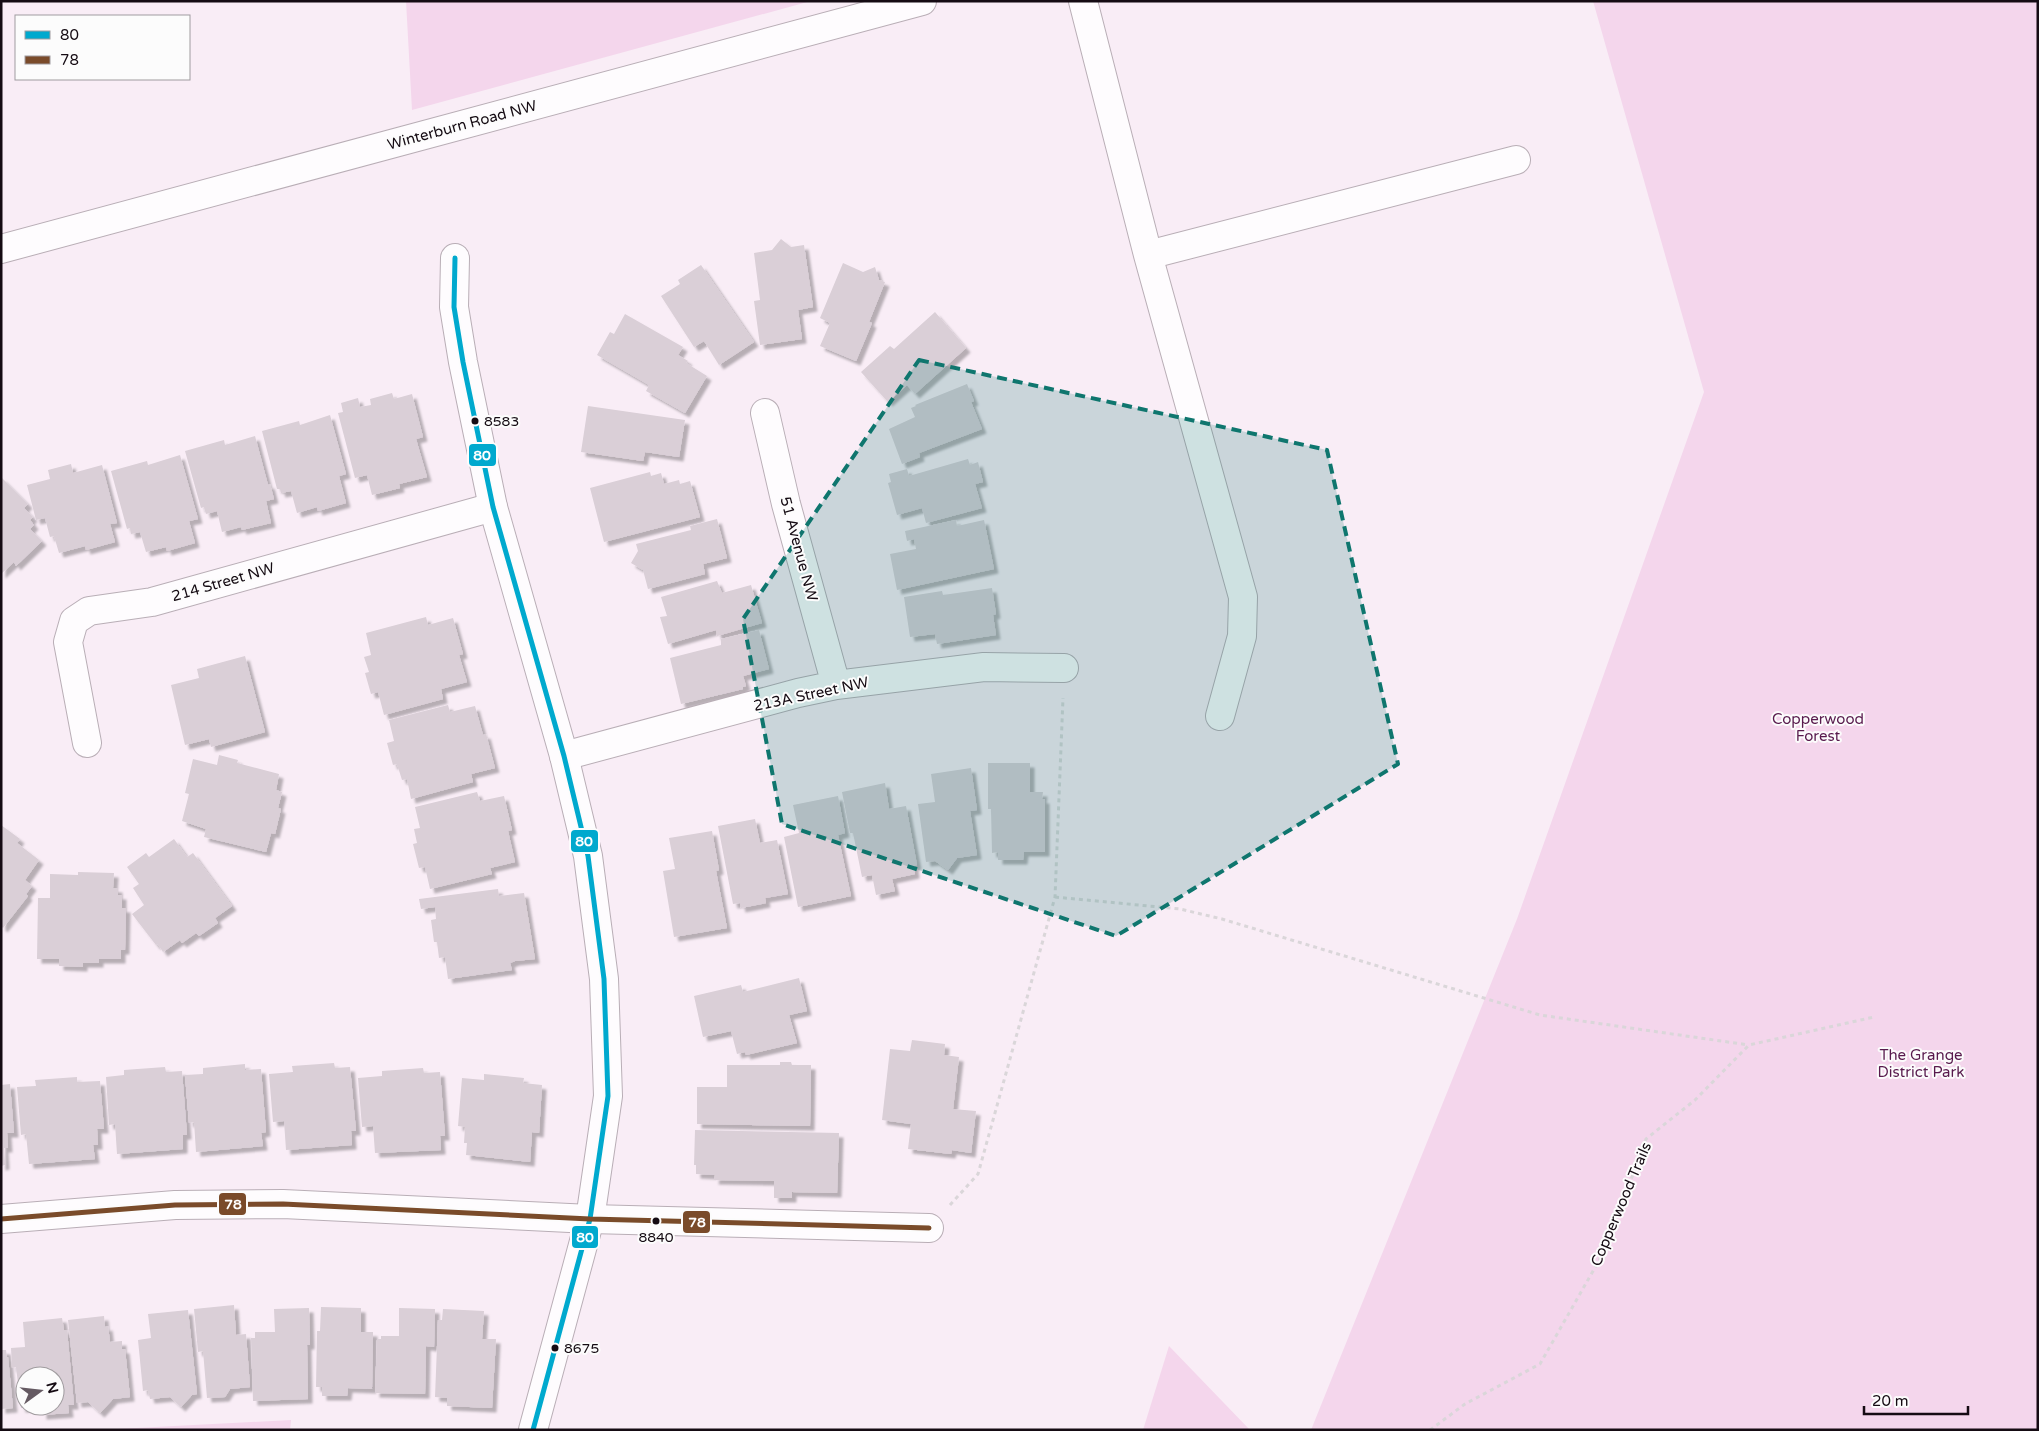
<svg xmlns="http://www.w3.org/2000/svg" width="2039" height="1431" font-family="'Varela Round',sans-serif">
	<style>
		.green { fill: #f4d6ec }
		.building { fill: #dacfd7; filter: url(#shadow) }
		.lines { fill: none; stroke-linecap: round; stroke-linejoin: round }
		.street-casing { stroke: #b9aeb6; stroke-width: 30 }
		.secondary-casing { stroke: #b9aeb6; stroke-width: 30 }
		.path { stroke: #dad6d9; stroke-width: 3; stroke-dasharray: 4 4; stroke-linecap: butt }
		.street { stroke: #fefcfe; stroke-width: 28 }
		.secondary { stroke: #fefcfe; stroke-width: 28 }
		.bus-1-casing { stroke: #fcfcfc; stroke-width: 9 }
		.bus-2-casing { stroke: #fcfcfc; stroke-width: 9 }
		.bus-1 { stroke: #00a9ce; stroke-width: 5 }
		.bus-2 { stroke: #7a4b2a; stroke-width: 5 }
		.marked { fill: #0f766e; fill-opacity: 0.2; stroke: #0f766e; stroke-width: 4; stroke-dasharray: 10 6; stroke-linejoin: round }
		.bus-dot { fill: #150b13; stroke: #fcfcfc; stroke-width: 2 }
		.labels { text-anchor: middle; stroke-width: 4; stroke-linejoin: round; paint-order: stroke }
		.bus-label { font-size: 14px; fill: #150b13; stroke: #fcfcfc; text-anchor: start }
		.street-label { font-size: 15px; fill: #150b13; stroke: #fcfcfc }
		.park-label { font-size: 15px; fill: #581a4d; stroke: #fcfcfc }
		.line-badge { stroke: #fcfcfc; stroke-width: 2 }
		.badge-label { font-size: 14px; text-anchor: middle; font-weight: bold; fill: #fff }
	</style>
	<defs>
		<filter id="shadow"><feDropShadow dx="4.5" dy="4.5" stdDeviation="1" flood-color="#0004"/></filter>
	</defs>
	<rect width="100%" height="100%" fill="#f9edf6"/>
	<path class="green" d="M406,1h405l-399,109z
		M1593,1h445v1429h-727l206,-511 187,-527z
		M1169,1346l81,84h-107z
		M291,1420l-1,10h-192z"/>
	<path class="building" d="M781,239l10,8 13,-2 9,62 -15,3 4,29 -42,6 -6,-44 6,-1 -6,-47 18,-3z
		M843,263l20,9 12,-5 4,13 6,2 -16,40 3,1 -16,38 -36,-15 10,-23 -10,-5z
		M701,265l53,77 -35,23 -15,-24 -10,6 -33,-51 19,-12 -2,-4z
		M935,312l31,36 -51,46 -8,-9 -19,17 -27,-30 29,-26 4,3z
		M625,314l58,33 -5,8 10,6 -2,2 21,13 -22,37 -39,-22 3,-6 -52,-30 13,-23 4,2z
		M967,384l7,17 -3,1 11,27 -63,24 1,4 -18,7 -13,-35 26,-12 -4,-9 5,-2 -1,-1z
		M392,393l2,6 18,-5 11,43 -7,2 11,38 -28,7 1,4 -28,7 -5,-20 -12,3 -17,-65 5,-1 -2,-9 17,-5 2,9 11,-2 -1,-6z
		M588,406l97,14 -6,37 -34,-5 -2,9 -62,-9z
		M330,415l16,59 -7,2 7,27 -28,8 -1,-4 -20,6 -6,-22 -10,2 -1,-4h-3l-15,-58 37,-10 1,4z
		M255,436l13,49 2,-1 4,15 -8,2 5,22 -29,7 -1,-3 -19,5 -5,-21 -11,3 -2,-7 -3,1 -16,-57 39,-11 1,5z
		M180,455l18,64 -9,2 6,22 -28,8 -1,-4 -20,5 -6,-20 -9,2 -1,-6 -3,1 -16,-58 36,-10 1,4z
		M968,459l2,6 8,-3 5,20 -8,2 7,24 -56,15 -4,-15 -25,7 -9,-32 3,-1 -2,-8 18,-5 2,7z
		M71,464l2,9 29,-8 15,58 -7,1 5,18 -29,8 -1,-4 -26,7 -5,-17 -4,1 -5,-19 -9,2 -9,-35 23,-6 -2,-9z
		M650,472l1,4 10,-3 3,11 15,-4 1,4 10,-3 10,36 -96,25 -14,-54z
		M1,477l27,27 -4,4 9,9 -3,3 4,5 -4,4 12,12 -26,25 -2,-4 -13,12z
		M717,519l10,39 -24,6 2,10 -57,15 -5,-19 -12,-7 7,-12 -2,-7 55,-14 -1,-4z
		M956,520l1,6 27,-6 10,49 -97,21 -7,-36 26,-5 -2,-10 -7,2 -2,-10z
		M717,581l5,12 29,-8 11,38 -45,13 -1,-6 -48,14 -8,-27 7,-1 -6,-19z
		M992,588l4,26 -3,1 3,20 -59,9 -2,-10 -25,3 -6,-40 38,-6 1,4z
		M426,617l2,8 25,-7 10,36 -4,1 8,27 -26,7 2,10 -59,16 -6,-23 -7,2 -6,-21 4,-1 -5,-15 7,-2 -5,-22z
		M759,630l10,39 -26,7 3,10 -3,1v2l-62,15 -11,-46 51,-13v-6z
		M245,656l20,76 -54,15 -2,-8 -24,6 -14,-60 28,-7 -2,-9z
		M448,705l2,7 25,-6 8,29 3,-1 9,34 -24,6 2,8 -62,17 -4,-20 -5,1 -5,-16 -4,1 -6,-22 7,-2 -5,-21z
		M219,755l19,5 -1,3 42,11 -3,16 6,2 -4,16 3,1 -6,25 -4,-1 -5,19 -62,-15 2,-8 -24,-8 7,-27 -4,-1 8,-34 24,6z
		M988,763h42v29h13l-1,7h3v53h-21l-1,8h-25v-8l-6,1 -1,-44h-3z
		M971,768l6,42 -7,1 7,44 -20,3 -9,12 -13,-9 -9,1 -8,-58 17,-2 -4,-28z
		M885,783l4,26 17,-3 11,59 -3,1 1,8 -23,5 3,12 -19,4 -4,-20 -10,2 -9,-44h-3l-8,-41z
		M477,792l3,9 24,-5 8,34 -4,1 7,31 -25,6 2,6 -62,15 -5,-22 -6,1 -6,-24 4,-1 -3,-14 6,-1 -5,-21z
		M838,796l7,37 -7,2 13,61 -53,11 -14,-70 15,-4 -6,-28z
		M755,819l5,24 17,-3 11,54 -23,4 1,5 -25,5 -1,-5 -7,1 -15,-78z
		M1,825l19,14 -3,4 22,17 -14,20 7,6 -6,8 2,2 -25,32 -2,-2z
		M712,831l7,39 -3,1 11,57 -53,9 -11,-66 12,-2 -6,-31z
		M174,839l13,18 6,-4 39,53 -17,12 3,5 -19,13 -3,-3 -14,10 -2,-3 -17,12 -5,-8 -2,1 -24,-31 12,-9 -11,-17 6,-4 -12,-17 19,-14 3,4z
		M78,872l36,1 -1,15h5v7h4v13h4l-1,42h-4v9h-22v4h-16v4l-24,-1v-7h-22l1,-61h12v-24l28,1z
		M498,889l1,7 25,-3 11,66 -20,2 -5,2 2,7 -64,9 -3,-22 -6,1 -2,-16h-3l-3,-22 5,-1 -1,-12 -14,2 -2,-10z
		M799,978l8,33 -18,4 8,28 -51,12 -1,-3 -8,2 -6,-23 -28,6 -9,-41 47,-11 2,7z
		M912,1040l33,4 -1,11 15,2 -6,52 23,2 -5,42 -19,-3 -1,4 -43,-5 3,-25 -29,-4 8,-71 20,2z
		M780,1062h11l1,3h19l-1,61 -113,-2v-37h30v-22h53z
		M334,1063l1,5 15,-1 6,64h-5l1,14 -66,5 -2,-29 -11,1 -4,-48 24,-2 -1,-6z
		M245,1064v6l16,-1 5,63 -5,1 2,13 -67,6 -2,-30 -5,1 -4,-48 18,-1v-6z
		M165,1067l1,5 16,-1 5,64h-4v14l-66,5 -2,-30 -6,1 -3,-48 18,-2v-5z
		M423,1068l1,5 16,-1 5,64h-5l1,14 -66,3 -2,-27 -11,1 -4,-49 24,-2v-5z
		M484,1074l40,4 -1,5 19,2 -3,48 -7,-1 -2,30 -64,-7 1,-12h-3l1,-16 -7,-1 4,-48 22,2z
		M77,1077v5l23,-1 4,48h-7l1,16h-5l2,14 -66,5 -3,-30 -5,1 -4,-48 19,-1 -1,-6z
		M10,1084l4,49h-7l1,15h-4l1,17 -4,1v-81z
		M695,1130l144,3 -2,60 -45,-1v6h-18v-17l-60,-1 1,-5 -19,-1v-9h-2z
		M234,1305l2,30 10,-1 4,53 -20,2 -5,8 -18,1 -4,-47 -5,1 -4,-43z
		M321,1307l40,1v24h12l-1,57 -24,-1 -1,8h-25v-9h-6l1,-56h3z
		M309,1308l1,37h-3l1,54 -55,2 -2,-63h4v-6h20l-1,-23z
		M399,1308l36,1 -1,38 -8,-1 -1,48 -50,-1 2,-54h4v-3h18z
		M443,1309l41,2 -2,28h14l-4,69 -45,-2v-8l-12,-1 3,-77h4z
		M188,1310l9,84 -5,1 -11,12 -11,-10 -20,2 -2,-9 -5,1 -5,-51 13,-2 -3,-24z
		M104,1316l1,11 3,-1 2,16 12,-1v8h3l5,48 -17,2 -13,14 -12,-11 -11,1 -9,-83z
		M62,1318l2,12h3l7,75h-6l1,8 -27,2v-9h13v-30h-30v32h-4l-5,-41 -4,1 -1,-20 14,-1 -2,-25z
		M1,1350h5l1,7h1l5,51 -12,1z"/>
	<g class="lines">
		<defs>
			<path id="street" d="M1083,1l65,254 95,342 -1,39 -22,80
				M1148,255l368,-95
				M765,413l21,91 50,181
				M87,743l-19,-101 6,-21 15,-10 63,-9 341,-95
				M564,756l234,-63 38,-8 148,-18 80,1
				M1,1219l174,-14 108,-1 307,15 339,9"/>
			<path id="secondary" d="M1,249l921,-248
				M455,258l-1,49 9,55 30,145 71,249 24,100 16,123 4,117 -18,123 -57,211"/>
		</defs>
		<use href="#street" class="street-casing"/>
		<use href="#secondary" class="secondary-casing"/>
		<path class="path" d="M1055,897l125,12 42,10 318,96 209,30
			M950,1205l28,-31 77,-277 8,-199
			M1430,1430l35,-26 75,-40 65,-114 41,-111 49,-39 54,-55 125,-28"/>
		<use href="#street" class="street"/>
		<use href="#secondary" class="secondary"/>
		<defs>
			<path id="bus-1" d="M455,258l-1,49 9,55 30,145 71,249 24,100 16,123 4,117 -18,123 -57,211"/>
			<path id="bus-2" d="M1,1219l174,-14 108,-1 307,15 339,9"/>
		</defs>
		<use href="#bus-1" class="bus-1-casing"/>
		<use href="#bus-2" class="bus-2-casing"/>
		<use href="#bus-1" class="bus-1"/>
		<use href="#bus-2" class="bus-2"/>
	</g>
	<path class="marked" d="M919,360l408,90 71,314 -282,172 -334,-112 -39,-205z"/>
	<g class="bus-dot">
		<circle cx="475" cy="421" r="4.5"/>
		<circle cx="656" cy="1221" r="4.5"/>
		<circle cx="555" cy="1348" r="4.5"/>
	</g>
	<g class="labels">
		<g class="bus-label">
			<text x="484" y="426">8583</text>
			<text x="656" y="1242" text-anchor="middle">8840</text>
			<text x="564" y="1353">8675</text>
		</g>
		<g class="street-label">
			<text transform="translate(462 125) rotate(-15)" y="5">Winterburn Road NW</text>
			<text transform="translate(799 549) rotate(75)" y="5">51 Avenue NW</text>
			<text transform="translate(223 582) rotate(-16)" y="5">214 Street NW</text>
			<text transform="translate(811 694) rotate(-12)" y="5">213A Street NW</text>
			<text transform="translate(1621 1204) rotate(-67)" y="5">Copperwood Trails</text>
		</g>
		<g class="park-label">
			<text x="1818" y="724">Copperwood<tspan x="1818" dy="17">Forest</tspan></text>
			<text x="1921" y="1060">The Grange<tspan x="1921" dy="17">District Park</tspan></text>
		</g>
	</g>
	<g class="line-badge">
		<rect x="468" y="443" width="29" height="24" rx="5" fill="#00a9ce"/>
		<rect x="570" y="829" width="29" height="24" rx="5" fill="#00a9ce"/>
		<rect x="218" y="1192" width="29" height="24" rx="5" fill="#7a4b2a"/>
		<rect x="682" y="1210" width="29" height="24" rx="5" fill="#7a4b2a"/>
		<rect x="571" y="1225" width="28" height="24" rx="5" fill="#00a9ce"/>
	</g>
	<g class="badge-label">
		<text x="482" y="460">80</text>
		<text x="584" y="846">80</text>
		<text x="233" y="1209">78</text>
		<text x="697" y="1227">78</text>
		<text x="585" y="1242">80</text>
	</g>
	<rect width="2039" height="1431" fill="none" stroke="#150b13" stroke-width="5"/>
	<rect x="15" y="15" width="175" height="65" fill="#fcfcfc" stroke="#a09c9f"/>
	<rect x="25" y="31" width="25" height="8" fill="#00a9ce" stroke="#a09c9f"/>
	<text x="60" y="40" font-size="15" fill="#150b13">80</text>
	<rect x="25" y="56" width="25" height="8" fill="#7a4b2a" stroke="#a09c9f"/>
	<text x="60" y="65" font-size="15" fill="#150b13">78</text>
	<g transform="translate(40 1391) rotate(75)"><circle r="24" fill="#fcfcfc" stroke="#a09c9f"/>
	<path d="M0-4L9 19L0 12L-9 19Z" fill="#655a62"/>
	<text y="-8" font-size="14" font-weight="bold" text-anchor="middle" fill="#150b13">N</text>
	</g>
	<path d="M1864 1406v8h104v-8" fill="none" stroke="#150b13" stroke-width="2.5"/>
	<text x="1872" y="1406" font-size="15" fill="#150b13" stroke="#fcfcfc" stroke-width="4" paint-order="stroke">20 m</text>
</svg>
